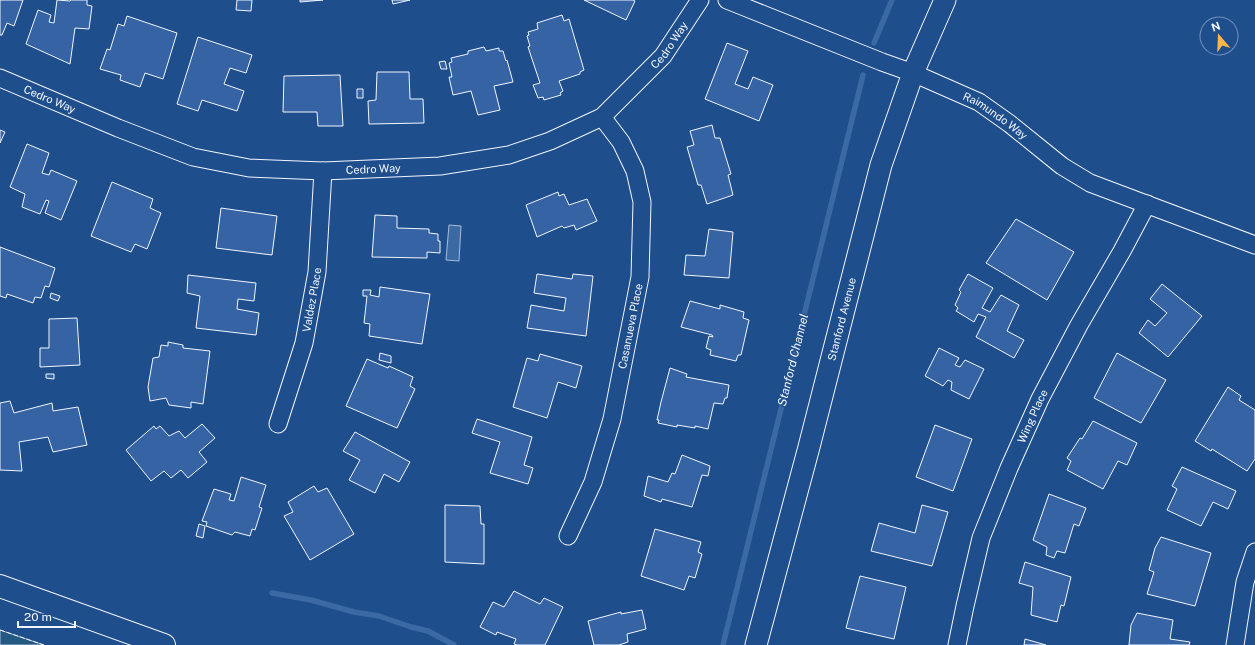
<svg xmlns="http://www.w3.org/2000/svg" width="1255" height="645" font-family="'Public Sans',sans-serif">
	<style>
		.green { fill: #245a82; stroke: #a8bbd7 }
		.water { fill: #3b69a3; stroke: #a8bbd7 }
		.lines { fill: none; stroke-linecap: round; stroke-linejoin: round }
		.stream { stroke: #3b69a3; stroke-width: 5.5 }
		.building { fill: #3563a3; stroke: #f2f6ff }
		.minor-casing { stroke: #f2f6ff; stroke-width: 19 }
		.tertiary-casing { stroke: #f2f6ff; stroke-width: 23 }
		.primary-casing { stroke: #f2f6ff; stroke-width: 24 }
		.minor { stroke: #1f4e8c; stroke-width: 17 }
		.tertiary { stroke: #1f4e8c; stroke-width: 21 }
		.primary { stroke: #1f4e8c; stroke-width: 22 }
		.fence { stroke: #f2f6ff; stroke-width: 1; stroke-dasharray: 5 2; stroke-linecap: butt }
		.labels { text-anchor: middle; stroke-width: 3; stroke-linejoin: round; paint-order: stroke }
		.street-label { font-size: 11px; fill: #f2f6ff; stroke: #1f4e8c }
		.water-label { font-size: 12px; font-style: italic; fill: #f2f6ff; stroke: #1f4e8c }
	</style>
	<rect width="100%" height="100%" fill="#1f4e8c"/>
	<path class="green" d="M0,630l44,15h-44z"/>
	<path class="water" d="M449,225l12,1 -2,35 -13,-1z"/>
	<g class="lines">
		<path class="stream" d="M874,43l18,-43
			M272,593l39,7 43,12 25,4 32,11 17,4 26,14
			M723,645l140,-570"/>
	</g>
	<path class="building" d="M0,0h23l-9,26 -7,-3 -5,12h-2z
		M57,0l13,1 1,-1h16v5l5,1 -3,23 -14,-1 -5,36 -44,-20 12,-34 13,5 -2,7 5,1z
		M237,0h15l-1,11 -15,-1z
		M300,0h23l-23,2z
		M392,0h18l-17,4z
		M584,0h49l2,1 -9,19z
		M562,15l2,6 5,-2 15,51 -4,2v2l-21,7 4,10 -3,2 1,2 -17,5 -1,-3 -5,1 -5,-13 7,-2 -12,-36 2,-1 -3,-10 2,-1 -1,-3 10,-3 -1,-6z
		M127,16l50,17 -14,46 -18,-6 -5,14 -20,-7 1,-5 -21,-6 7,-20 3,1 8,-26 6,2z
		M198,37l54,18 -6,18 -16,-5 -6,16 20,7 -7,20 -35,-11 -4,11 -21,-7z
		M727,43l21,8 -13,33 13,5 5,-12 20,8 -14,36 -54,-22z
		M484,47l2,4 13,-3v3h4l3,10 1,-1 6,22 -19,4 6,24 -22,5 -7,-24 -18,4 -4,-18h3l-3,-14 3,-1 -1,-4 17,-4v-3z
		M445,61l2,8h-6l-2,-7z
		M377,72h32l1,27h13l1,24 -55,1 -1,-23 8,-1z
		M340,75l3,51h-25l-1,-14h-34l1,-36z
		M357,89h6v9h-6z
		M712,125l3,13h5l11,36 -3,1 5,20 -26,9 -6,-19h-3l-11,-38 7,-2 -4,-14z
		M0,130l5,2 -5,11z
		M27,144l22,9 -7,20 7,2 2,-5 26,11 -16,39 -16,-7 4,-12 -3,-1 -6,14 -18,-7 3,-13 -15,-7z
		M112,182l41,17 -3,9 11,5 -14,36 -12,-5 -4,8 -40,-16z
		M558,192l1,4 5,-2 5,11 18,-6 10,22 -21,9 -2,-5 -10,3 -2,-2 -25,11 -11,-32z
		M221,208l56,8 -5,39 -56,-7z
		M375,215l22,1v12l32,1v4l9,1v7h2v12l-13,-1v6l-55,-1z
		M1016,219l58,33 -27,48 -61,-37z
		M709,229l24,3 -4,46 -45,-3 2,-20 19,1z
		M0,247l55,21 -6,19 -4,-1 -4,12 -6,-1 -2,6 -26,-9 -1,4 -6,-2z
		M537,274l35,5 1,-5 20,2 -7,60 -59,-8 4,-23 33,6 2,-13 -32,-5z
		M968,274l25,14 -11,20 8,4 11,-17 18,10 -12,26 17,9 -10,18 -38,-21 10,-20 -8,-3 -4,8 -18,-11 2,-3 -3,-3 6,-13 -2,-2z
		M188,275l68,8 -2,18 -16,-2 -1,10 22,4 -3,22 -60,-7 4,-32 -13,-3z
		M1162,284l40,32 -34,41 -29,-24 9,-13 7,6 12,-13 -17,-14z
		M380,287l50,7 -8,50 -53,-8 1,-12 -6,-1 3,-27h-4v-6h8l-1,5 9,2z
		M51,293l9,3 -2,5 -8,-3z
		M690,301l30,8v-4l24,7 -1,6 6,2 -8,35h-3l-2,6 -26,-6 1,-5 -5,-2 3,-12 4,1 -1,-2 -31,-8z
		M77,318l3,47 -40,2v-19h9v-29z
		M168,342l15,3v3l27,3 -7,53 -12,-2v6l-22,-3 -3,-7 -16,3 -2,-14 5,-29 6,-1 2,-12 7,1z
		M939,348l20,10 -4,7 5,2 5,-7 19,9 -15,30 -18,-9 1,-8 -4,-2 -5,6 -18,-10z
		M380,353l11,3v7l-12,-3z
		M1117,353l49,27 -25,43 -47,-25z
		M540,354l42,12 -6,22 -18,-6 -11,36 -34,-11 14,-49 11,3z
		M367,359l21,9 1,-2 24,11 -3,9 5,3 -18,39 -51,-22z
		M670,368l17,6 -1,3 43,8 -2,13h-2l-2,6 -9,-1 -6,26 -13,-3v2l-18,-3v2l-19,-4 1,-3h-2l4,-18z
		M46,374h8v5l-8,-1z
		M1228,387l13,9 -2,4 16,10v49l-8,12 -35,-22 -1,2 -16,-10z
		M10,401l4,12 38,-10 1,8 25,-4 9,38 -34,7 -5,-15 -29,5 3,29 -22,-1v-67z
		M477,419l55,18 -8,28 9,3 -5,16 -38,-11 10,-31 -28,-9z
		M1093,421l44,22 -10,22 -9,-4 -15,28 -36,-19 4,-9 -4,-3 13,-20 2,1z
		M202,424l13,14 -16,14 8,10 -19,16 -7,-8 -10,8 -7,-7 -13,10 -25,-31 28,-24 2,3 4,-3 9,10 10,-5 6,7z
		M935,425l37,14 -19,52 -37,-14z
		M355,432l55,30 -11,20 -15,-8 -9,19 -26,-13 11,-20 -17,-9z
		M682,455l28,11 -2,10 -6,-1 -10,32 -30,-8 -1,3 -17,-6 4,-20 20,6 4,-9 3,1z
		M1182,467l54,24 -8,18 -15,-7 -12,24 -34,-16 10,-21 -5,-3z
		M241,477l25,8 -7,22 3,1 -7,22 -3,-1 -2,7 -15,-4 -3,3 -26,-9 1,-4 -5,-1 12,-32 17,5 -2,6 5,1z
		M314,486l4,6 9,-4 27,46 -44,26 -26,-44 9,-4 -5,-10z
		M1049,494l37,14 -7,18 -5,-2 -9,29 -8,-2 -3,7 -8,-3 1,-8 -14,-7z
		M445,505l35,1 1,18h3v40l-39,-2z
		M922,505l26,7 -16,54 -61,-15 8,-28 36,10z
		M199,524l6,2 -2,12 -7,-2z
		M655,529l46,13 -3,10 4,2 -7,24 -6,-2 -5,14 -43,-14z
		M1161,537l50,16 -16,53 -48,-12 7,-22 -5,-2 6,-22z
		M1025,562l46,15 -7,29 -3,-1 -4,17 -26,-7 2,-28 -14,-4z
		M860,576l46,11 -12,52 -48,-11z
		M514,591l26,13 4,-6 19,9 -18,38h-28l-3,-1 2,-5 -19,-7 -1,3 -16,-8 13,-25 11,5z
		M642,610l4,19 -19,5 1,8 -9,3h-25l-6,-24 33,-9v2z
		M1137,613l36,7 -3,19 20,3 -1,3h-60l2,-20z
		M1025,639l21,6h-22z"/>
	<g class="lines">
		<defs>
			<g id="minor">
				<path id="s1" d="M727,0l155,62 31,11 66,29 31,22 52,42 28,17 165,62"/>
				<path id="s2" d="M0,78l118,50 75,29 56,11 74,3 117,-5 69,-11 41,-14 52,-24 61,-61 37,-56"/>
				<path id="s3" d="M278,424l26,-81 13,-71 6,-101"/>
				<path id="s4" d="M568,536l25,-54 19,-63 28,-142 2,-75 -7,-31 -14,-29 -19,-25"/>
				<path id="s5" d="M957,645l8,-39 16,-68 28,-70 31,-69 39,-74 43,-74 25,-47"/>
				<path d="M1235,645l10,-63 10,-30"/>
			</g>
			<g id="tertiary">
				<path id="s6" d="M756,645l53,-198 72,-282 32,-92 32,-73"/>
			</g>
			<path id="primary" d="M0,586l164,59"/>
		</defs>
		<use href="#minor" class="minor-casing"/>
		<use href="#tertiary" class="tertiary-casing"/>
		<use href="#primary" class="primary-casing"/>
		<use href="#minor" class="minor"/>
		<use href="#tertiary" class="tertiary"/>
		<use href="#primary" class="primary"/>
		<path class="fence" d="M0,630l44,15"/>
	</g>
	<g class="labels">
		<g class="street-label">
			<text dy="4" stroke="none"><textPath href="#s2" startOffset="726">Cedro Way</textPath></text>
			<text dy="4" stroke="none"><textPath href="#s2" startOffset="54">Cedro Way</textPath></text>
			<text dy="4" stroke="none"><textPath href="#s1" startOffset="293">Raimundo Way</textPath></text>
			<text dy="4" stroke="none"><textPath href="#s2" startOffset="390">Cedro Way</textPath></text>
			<text dy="4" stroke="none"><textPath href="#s3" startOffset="129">Valdez Place</textPath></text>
			<text dy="4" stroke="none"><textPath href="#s6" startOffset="337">Stanford Avenue</textPath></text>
			<text dy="4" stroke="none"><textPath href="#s4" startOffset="220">Casanueva Place</textPath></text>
			<text dy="4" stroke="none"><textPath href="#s5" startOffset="242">Wing Place</textPath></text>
		</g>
		<g class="water-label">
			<text transform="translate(793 360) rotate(-76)" y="4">Stanford Channel</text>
		</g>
	</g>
	<g transform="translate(1219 36) rotate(341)"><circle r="19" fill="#1f4e8c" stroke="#7391ba"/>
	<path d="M0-3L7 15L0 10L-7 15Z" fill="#ffb74d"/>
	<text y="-6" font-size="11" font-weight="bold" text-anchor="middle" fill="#f2f6ff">N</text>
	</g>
	<path d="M18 621v6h57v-6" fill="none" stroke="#f2f6ff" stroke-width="2"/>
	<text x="24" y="621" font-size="12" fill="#f2f6ff" stroke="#1f4e8c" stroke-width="3" paint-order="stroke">20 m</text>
</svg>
